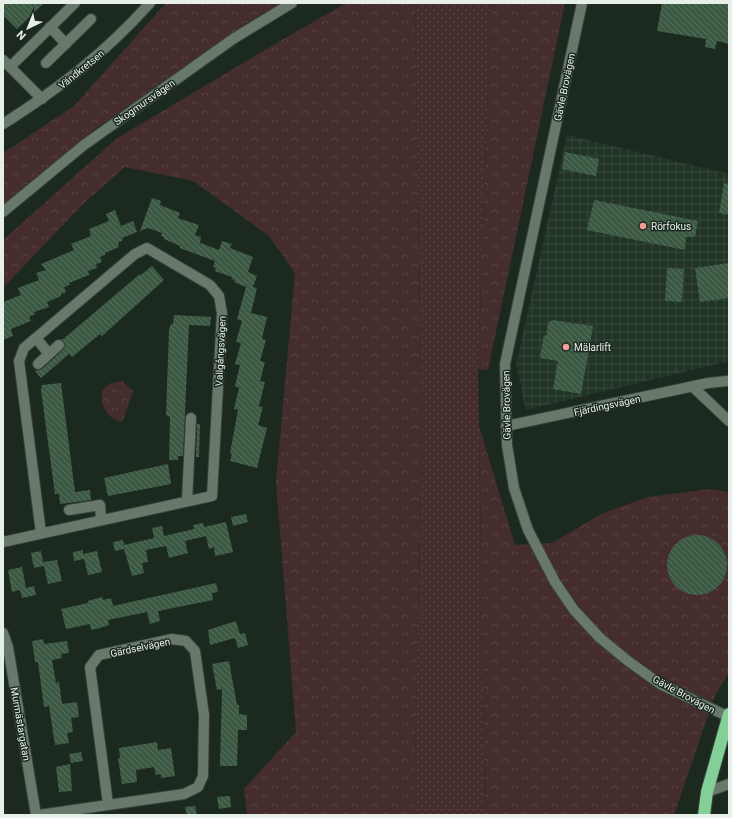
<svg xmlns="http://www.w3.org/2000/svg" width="732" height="818" font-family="Roboto,sans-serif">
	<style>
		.industrial { fill: url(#industrial-grid) }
		.grass { fill: url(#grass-dots) }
		.forest { fill: url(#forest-crowns) }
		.building { fill: url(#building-back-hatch) }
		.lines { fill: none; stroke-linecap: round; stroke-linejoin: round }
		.minor-casing { stroke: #37433a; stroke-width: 12 }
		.highway-casing { stroke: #37433a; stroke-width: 14 }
		.minor { stroke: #68786b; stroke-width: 10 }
		.highway { stroke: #82d097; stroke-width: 12 }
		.poi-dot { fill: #f59b98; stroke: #1c291f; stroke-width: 1.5 }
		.labels { text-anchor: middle; stroke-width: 3; stroke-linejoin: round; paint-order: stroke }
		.street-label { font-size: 10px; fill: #e6efe8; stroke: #1c291f }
		.poi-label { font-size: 10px; fill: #e6efe8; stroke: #1c291f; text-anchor: start }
	</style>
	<defs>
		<pattern id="industrial-grid" width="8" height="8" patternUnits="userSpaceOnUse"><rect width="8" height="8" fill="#213426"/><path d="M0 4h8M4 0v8" fill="none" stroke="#36483b"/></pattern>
		<pattern id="grass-dots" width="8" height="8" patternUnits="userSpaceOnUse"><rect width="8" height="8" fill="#442d2c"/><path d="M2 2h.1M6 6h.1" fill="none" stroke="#564240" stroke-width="1.8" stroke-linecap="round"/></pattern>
		<pattern id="forest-crowns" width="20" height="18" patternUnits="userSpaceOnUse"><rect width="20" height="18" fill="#442d2c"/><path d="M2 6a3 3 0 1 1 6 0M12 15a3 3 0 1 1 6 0" fill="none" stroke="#564240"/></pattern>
		<pattern id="building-back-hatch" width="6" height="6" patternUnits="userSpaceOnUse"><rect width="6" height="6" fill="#3c5a43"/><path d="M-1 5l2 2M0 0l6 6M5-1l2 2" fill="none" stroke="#58725e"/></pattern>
	</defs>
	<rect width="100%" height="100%" fill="#1c291f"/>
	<path class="industrial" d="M567,135l162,39v187l-203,49 -10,-45z"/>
	<path class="grass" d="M415,3h76l-13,366 7,446h-71l8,-375z"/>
	<path class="forest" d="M166,3h117l-37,21 -151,105 -92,76v-52l71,-47z
		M346,3h69l7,437 -8,375h-167l-3,-26 52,-57 -20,-250 19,-209 -26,-37 -76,-55 -68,-14 -44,39 -78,82v-48l113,-101 147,-88z
		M491,3h74l-77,367 -10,-1z
		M122,381l11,10 -9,27 -3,4c-15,-5 -21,-16 -19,-32l9,-7z
		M479,426l36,119 37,-2 49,-29 47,-17 62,-8 19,3v180l-15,26 -40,117h-189z"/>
	<path class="building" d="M3,3h41l-27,26 -14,-14z
		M662,3h67v41l-12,-3 -2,8 -10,-2 1,-8 -49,-8z
		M565,152l34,7 -3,17 -34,-7z
		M724,183l5,1v31l-10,-2z
		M152,198l9,3 -1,4 20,8 -2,5 21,7 -4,10 6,2 -1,6 19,7 3,-9 10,3 -2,4 23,9 -5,15 9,4 -4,11 4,1 -6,25 16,4 -5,22 4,1 -6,21 5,1 -5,19 5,1 -6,24 4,1 -5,18 9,3 -10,40 -27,-7 2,-7 -2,-1 8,-43 -4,-1 5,-21 -4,-2 5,-21 -5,-1 6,-21 -5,-1 6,-21 -5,-2 9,-32 -12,-5 1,-2 -3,-1v-2l-17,-6 1,-3 -3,-1 2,-6 -35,-13v-2l-16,-7v-2l-3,-1 1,-3 -14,-5 -8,3z
		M594,200l104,21 -3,16h-9l-1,13 -98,-20z
		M115,210l6,16 12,-5 4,11 -15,6 1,2 -5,3 1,4 -14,6v2l-5,2 2,5 -6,2 1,4 -9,3 1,4 -20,8 1,2 -6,2 2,5 -5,2v2l-14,6 2,5 -15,5 1,2 -6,3 2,4 -20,8 2,7 -10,4v-38l18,-7 -3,-7 21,-8 -3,-7 10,-3 -5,-6 33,-14 -3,-6 20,-8 -2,-7 20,-8 -3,-7z
		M729,263v35l-29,4 -5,-34z
		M152,266l12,14 -62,56 -2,-2 -28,23 -3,-3 -28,24 -6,-7 7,-2 21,-19 2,-6 -3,-4 78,-66 1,1z
		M667,268l17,1 -2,33 -17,-1z
		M174,315l37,2 -1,9 -21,-1 -6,131h-5v4h-9l1,-43 -4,-2 3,-86 2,-5h2z
		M552,320l41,6 -12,68 -28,-5 5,-28 -18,-3 4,-23 2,1 2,-13z
		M61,383l14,109 15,-2 1,10 -31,4 -1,-10h-4l-14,-104 1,-5z
		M197,424h3l-1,33h-3z
		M168,464l3,20 -63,12 -4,-18z
		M246,514l2,8 -15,4 -2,-9z
		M226,522l7,30 -18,4 -1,-9 -5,2 -3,-13 -21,5 3,12 -19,5 -3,-12 -20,4 2,12 -6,1 2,10 -12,3 -8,-27 -9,2 -2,-9 10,-2 1,5 30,-7 -2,-10 10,-2 2,10 30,-7 -1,-4 10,-2 1,4z
		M667 565a30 30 0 1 1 60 0a30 30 0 1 1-60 0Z
		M83,550v4l14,-3 5,21 -14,3 -4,-16 -10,2 -1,-9z
		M41,551l2,11 14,-2 5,21 -14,3 -4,-18 -10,2 -3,-15z
		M22,567l4,21 8,-2 2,9 -14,3 -2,-8 -8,2 -4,-22z
		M216,583l2,9 -6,1 1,7 -55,11 2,10 -10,3 -3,-12 -39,8 1,5 -9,3 -9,2 -1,-6 -24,5 -5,-20 27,-6v-2l14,-4 1,3 8,-2 2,8z
		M236,621l4,13 5,-1 3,12 -10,3 -3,-10 -25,7 -2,-15z
		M43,639l1,5 23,-3 2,12 -8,1 1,4 -10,2 4,23 3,-1 3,22 15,-2 2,15 -8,1 2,14 -6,1 2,10 -14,2 -6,-39 -5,1 -6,-45h-3l-3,-21z
		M229,661l8,44h2v9l8,1v15h-9l-1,36h-17l2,-77 -5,1 -5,-26z
		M157,742l1,8 13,-2 4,28 -14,2v-4l-5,1 -2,-8 -18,3 1,12 -15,2 -4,-26h2l-1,-10z
		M81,752l2,9 -12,2 -2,-9z
		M70,764l2,27 -13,1 -3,-25z
		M230,796l1,11 -12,2 -2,-12z
		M195,806l2,9h-10l-2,-8z"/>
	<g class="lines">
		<defs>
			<path id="minor" d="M582,3l-77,361 2,81 7,43 14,42 27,52 19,28 26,28 28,23 32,23 69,33
				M50,27l16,17
				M3,60l39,39
				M46,63l45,-44
				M10,67l65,-64
				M3,124c58,-37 101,-70 147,-121
				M3,212l81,-67 149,-106 59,-36
				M36,338l13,16
				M38,364l21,-19
				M693,387l36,34
				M506,426l202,-43 19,-2
				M187,501l4,-83
				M69,510l31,-5 1,15
				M3,542l209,-46 10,-183 -3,-17 -9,-11 -63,-37 -12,6 -111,94 -5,13 22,172
				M3,633l5,14 28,168
				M707,792l22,-8
				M39,815l145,-21 14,-7 5,-11 1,-61 -9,-64 -9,-10 -14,-2 -73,16 -9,12 18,137"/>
			<path id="highway" d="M704,815l3,-23 22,-78"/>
		</defs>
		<use href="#minor" class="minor-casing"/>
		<use href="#highway" class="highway-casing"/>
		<use href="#minor" class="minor"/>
		<use href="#highway" class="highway"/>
	</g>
	<g class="poi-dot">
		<circle cx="643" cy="226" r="4"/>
		<circle cx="566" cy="347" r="4"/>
	</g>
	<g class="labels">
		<g class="street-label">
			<text transform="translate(81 69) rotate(-39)" y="4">Vändkretsen</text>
			<text transform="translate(564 87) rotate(-78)" y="4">Gävle Brovägen</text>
			<text transform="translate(144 102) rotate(-35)" y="4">Skogmursvägen</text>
			<text transform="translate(220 351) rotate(-87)" y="4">Vallgångsvägen</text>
			<text transform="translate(506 405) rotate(-91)" y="4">Gävle Brovägen</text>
			<text transform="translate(607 405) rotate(-12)" y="4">Fjärdingsvägen</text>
			<text transform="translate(140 647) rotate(-12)" y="4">Gärdselvägen</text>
			<text transform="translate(684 694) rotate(28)" y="4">Gävle Brovägen</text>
			<text transform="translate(21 724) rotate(80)" y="4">Murmästargatan</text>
		</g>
		<g class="poi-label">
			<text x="651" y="230">Rörfokus</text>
			<text x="574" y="351">Mälarlift</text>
		</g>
	</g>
	<rect width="732" height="818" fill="none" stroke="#e6efe8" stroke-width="8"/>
	<g transform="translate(28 28) rotate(223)" stroke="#1c291f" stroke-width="3" paint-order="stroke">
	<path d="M0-3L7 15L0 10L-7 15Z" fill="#e6efe8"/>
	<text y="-6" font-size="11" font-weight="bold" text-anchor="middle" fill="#e6efe8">N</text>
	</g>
</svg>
